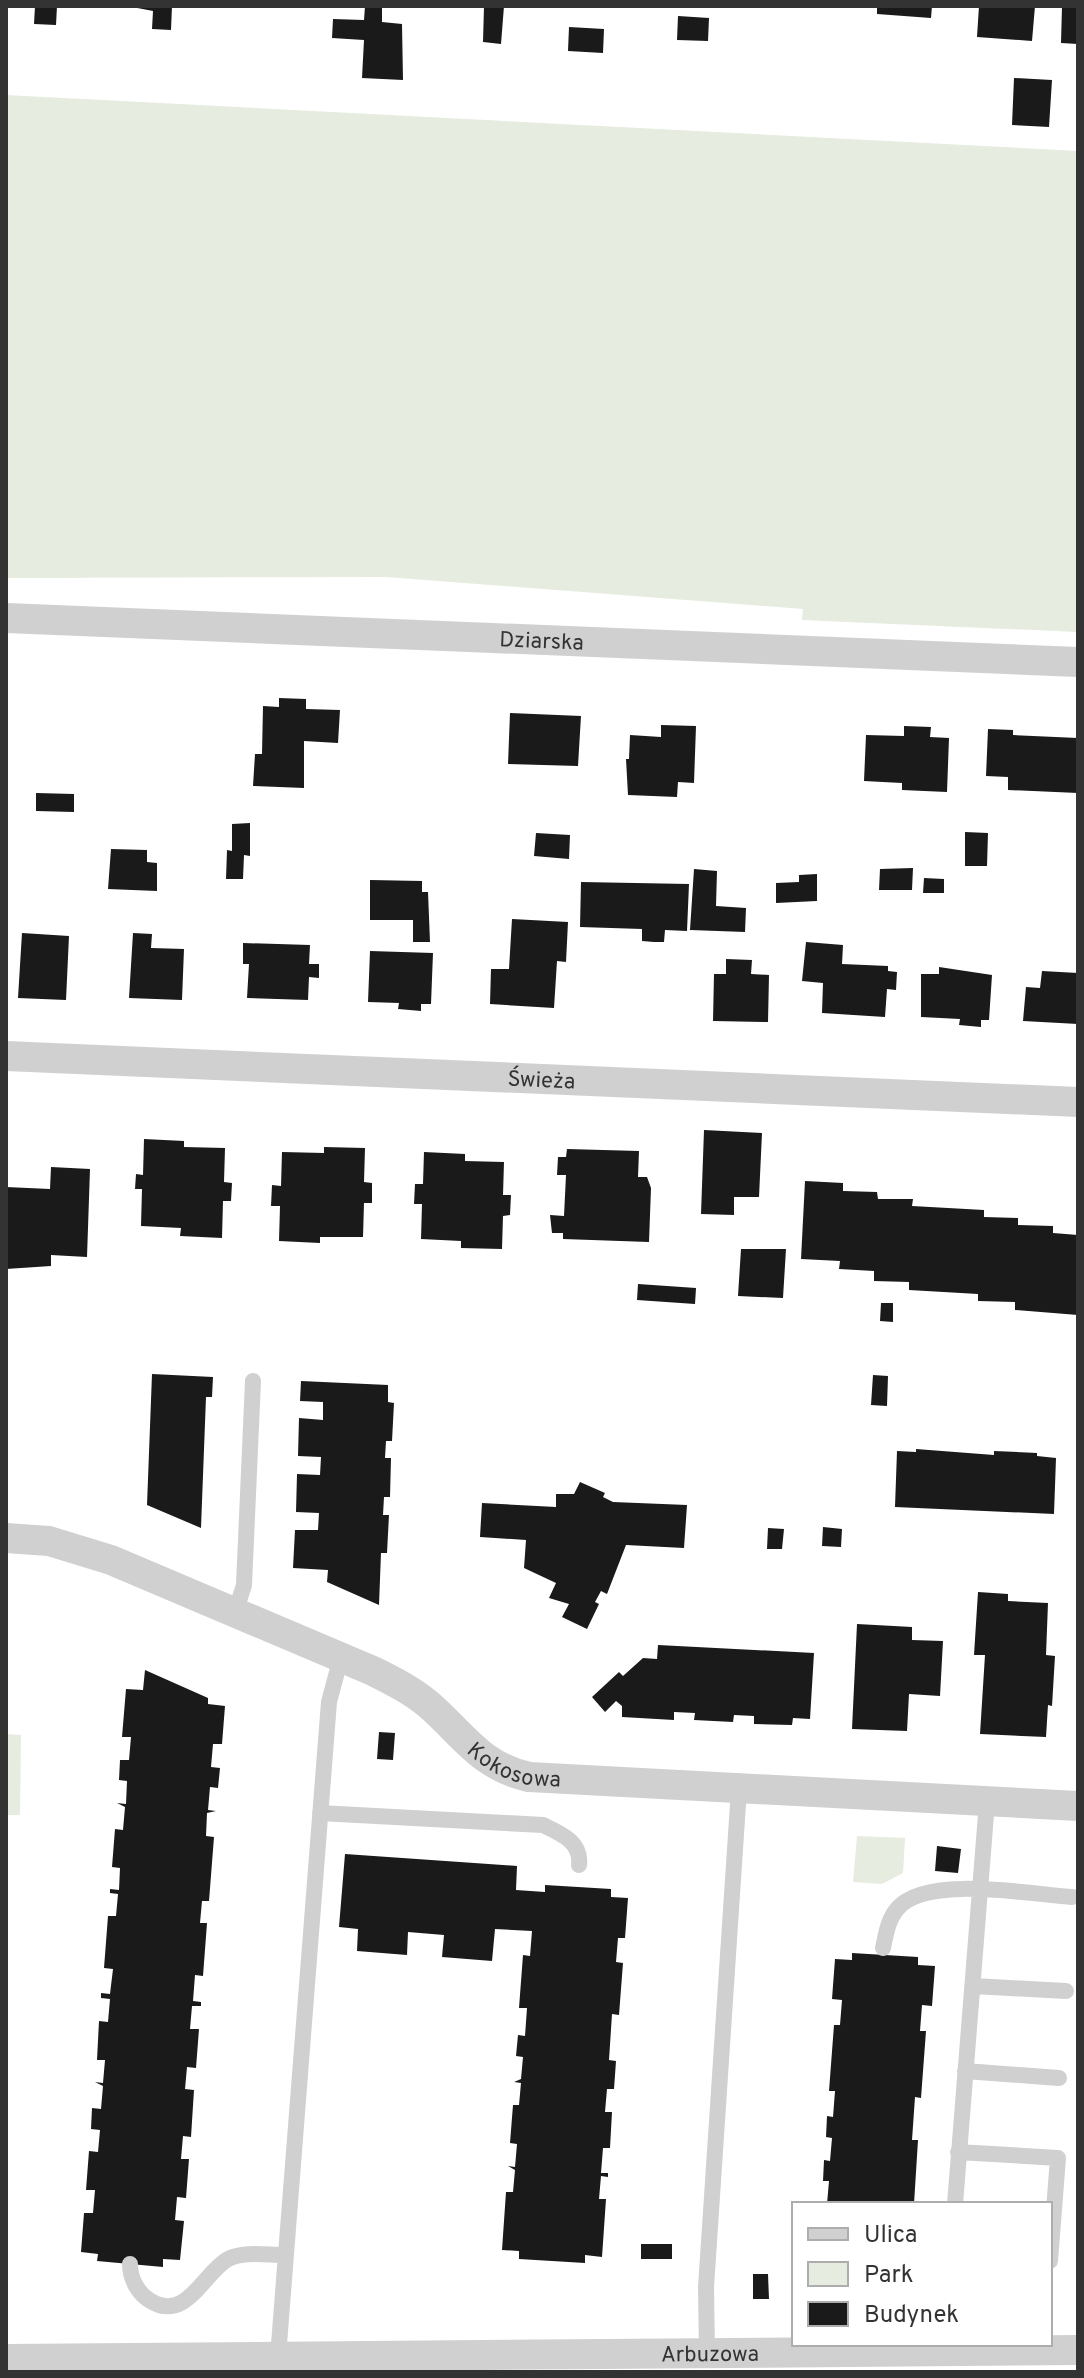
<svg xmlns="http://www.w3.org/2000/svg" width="1084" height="2378" font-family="Overpass,sans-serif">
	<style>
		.green { fill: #e6ecdf }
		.building { fill: #1a1a1a }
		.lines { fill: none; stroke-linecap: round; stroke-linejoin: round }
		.lane { stroke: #d0d0d0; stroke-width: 16 }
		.street { stroke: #d0d0d0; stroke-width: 30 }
		.labels { text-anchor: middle; stroke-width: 8; stroke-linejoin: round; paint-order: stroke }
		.street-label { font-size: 22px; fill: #333; stroke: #fff }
	</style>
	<rect width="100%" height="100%" fill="#fff"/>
	<path class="green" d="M6,95l1072,56v481l-276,-12 1,-11 -417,-32 -380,1z
		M6,1734l15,1 -1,80h-14z
		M857,1836l48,2 -2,35 -21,11 -29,-2z"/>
	<path class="building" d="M35,6h22l-1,19 -22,-1z
		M127,6h45l-1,24 -19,-1 1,-18z
		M365,6h17v16l20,2 1,56 -41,-2 2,-38 -32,-2 1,-19 31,1z
		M484,6h20l-3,38 -18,-2z
		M877,6h55l-1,12 -54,-4z
		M979,6h56l-3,35 -55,-4z
		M1062,6h16v38l-17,-1z
		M678,16l31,2 -1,23 -31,-1z
		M569,27l35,2 -1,24 -35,-2z
		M1014,78l38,2 -3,47 -37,-2z
		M279,698l27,1v10l34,1 -2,33 -34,-2v47l-51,-2 2,-32h7l1,-48 16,1z
		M510,713l71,3 -3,50 -70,-2z
		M661,725l35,1 -2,57 -16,-1 -1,15 -49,-2 -2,-36h3l1,-24 31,2z
		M904,726l27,1 -1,10 19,1 -2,54 -45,-2v-7l-38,-2 2,-46 38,1z
		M988,729l25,1v5l65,3v55l-70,-3v-13l-22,-1z
		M36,793l38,1v18l-38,-1z
		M250,823v33l-6,-1 -1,24h-17l1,-29 5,1v-27z
		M965,832l23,1 -1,33h-22z
		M536,833l34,2 -1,24 -35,-3z
		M111,849l36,1v12l10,1v28l-49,-2z
		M913,868l-1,22h-33l1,-21z
		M694,869l23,2 -1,35 30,2 -1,24 -55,-2z
		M817,874v27l-41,2v-20l23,-1v-7z
		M924,878l20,1v14h-21z
		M370,880l52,1v11h6l2,50h-17v-22h-43z
		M581,882l108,2 -2,47 -22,-1 -1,12h-10l-12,-1v-12l-62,-2z
		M512,919l56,3 -2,40 -9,-1 -3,47 -64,-4 1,-35h18z
		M22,933l47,3 -3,64 -48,-2z
		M133,933l19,1 -1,14 33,1 -2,51 -53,-2z
		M806,942l37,3 -1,19 46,2v5l9,1 -1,18 -9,-1 -2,28 -63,-4 1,-30 -21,-2z
		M243,943l67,2 -1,19h10v14l-10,-1 -1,23 -61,-2 2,-34h-6z
		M370,951l63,2 -2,51h-10v7l-23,-2 1,-6 -31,-1z
		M726,959l26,1 -1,14 18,1 -1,47 -55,-1 1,-47h12z
		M939,967l53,8 -3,45h-8v7l-22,-2 1,-6 -39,-2v-43h18z
		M1042,971l36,2v51l-55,-3 3,-34 14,1z
		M704,1130l58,3 -3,64h-25v18l-33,-1z
		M144,1139l40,2v6l41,1 -1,34 8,1 -1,18h-8l-1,37 -42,-2 1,-8 -40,-2 1,-37h-7l1,-15 7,1z
		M324,1147l41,1 -1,34 8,1v20h-8l-1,34h-43v6l-41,-2 1,-35h-9l1,-21 9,1 1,-34 42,1z
		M567,1149l72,2 -1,26h9l4,11 -2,54 -86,-3v-6h-11l-2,-18 14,1 2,-41h-9l1,-18h8z
		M424,1152l41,2v7l39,1 -1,33h8l-1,20 -7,1 -1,33 -41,-1v-7l-40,-2 1,-35h-8l1,-20h8z
		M51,1167l39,2 -3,88 -36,-2v11l-45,3v-82l44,2z
		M805,1181l38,2v8l34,1 1,7h35l-1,7 72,4v7l34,1v7l35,1v7l25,2v80l-63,-5v-8l-37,-1v-7l-69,-4v-8l-35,-1v-10l-35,-2 1,-8 -39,-2z
		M741,1249h45l-3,49 -45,-2z
		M638,1284l58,4 -1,16 -58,-4z
		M881,1303h12v19l-13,-1z
		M152,1374l61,3 -1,20h-6l-5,131 -54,-23z
		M873,1375l15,1 -1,30 -16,-1z
		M301,1381l87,4v17l6,1 -2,38h-6l-1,17h6l-1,39h-6l-1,18h6l-2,38h-6l-2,52 -52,-23 1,-12 -35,-2 2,-38h23l1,-17 -23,-1 1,-38 23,1 1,-18 -23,-1 1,-38 24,2v-18l-23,-1z
		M916,1449l78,6v-4l43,2v3l19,2 -2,56 -159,-7 2,-56 19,1z
		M580,1482l25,11 -2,4 10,5 74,3 -3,43 -58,-3 -19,49 -6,-3 -6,11 4,2 -12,25 -25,-12 7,-13 -20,-6 7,-15 -32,-15 2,-28 -46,-3 2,-34 74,4v-13h18z
		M823,1527l19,2 -1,18 -19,-1z
		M768,1528l16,1 -2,20h-15z
		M978,1592l30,2v7l40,2 -2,52 9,1 -3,50 -4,-1 -2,32 -66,-3 5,-79h-11z
		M857,1624l55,3v13l31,1 -3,55 -31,-2 -2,37 -55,-2z
		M658,1645l156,8 -4,66 -17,-1 -1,7 -38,-1v-8l-20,-1 -1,7 -39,-2 1,-7 -21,-1v8l-52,-3v-11l-6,-5 -11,11 -13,-15 27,-25 4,4 20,-18 14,1z
		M145,1670l63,28v6l17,2 -3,38h-9l-2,23 9,1 -2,20 -8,-1 -2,23 8,1 -9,2 -1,23 8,1 -5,64h-7l-2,22h7l-4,53 -8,-1 -2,26 8,1v4h-9l-2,23h9l-3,39 -9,-1 -2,22 9,1 -3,47 -8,-1 -2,23h8l-3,39 -9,-1 -2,23 9,1 -4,39 -17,-1v8l-66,-6 1,-7 -17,-2 3,-39h9l2,-23h-9l3,-39 9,1 2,-22 -9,-1 1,-21 9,1 2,-23 -8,-4 8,1 2,-23h-8l2,-39 9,1 2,-23 -9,-1v-5l9,1 3,-25 -9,-1 4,-52h8l2,-22 -8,-1v-4l9,1 1,-22 -8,-1 3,-38 8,1 2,-23 -8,-4 9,1 1,-23 -8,-1 1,-20h9l2,-23h-9l4,-48 17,1z
		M379,1732l16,1 -2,27 -16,-1z
		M937,1846l24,3 -3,24 -23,-2z
		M345,1854l172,12 -1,24 29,2v-7l66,4v8l17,1 -3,40h-7l-2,24 7,1 -4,52 -7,-1 -3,46 7,1 -2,28h-7l-2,23h7l-2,36h-7l-2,25h7v4l-7,-1 -2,23h7l-4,58 -17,-2v8l-66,-4v-8l-17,-1 4,-58h7l2,-22 -7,-4 7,1 2,-23 -7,-1 3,-38h6l2,-22 -7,-1 7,-3 2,-22 -7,-1 2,-21 7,1 2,-28h-8l4,-53 7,1 2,-25 -37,-2 -3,32 -50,-4 2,-22 -36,-3 -1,23 -50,-4 1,-22 -19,-2z
		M852,1953l66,4v8l17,1 -3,40 -10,-1 -2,26h6l-5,67 -6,-1 -3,43h6l-4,64h-87l2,-23h-6l1,-21 6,1 2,-23 -6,-1 1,-21 6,1 2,-26h-6l5,-66h6l2,-25 -10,-1 3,-40 17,1z
		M641,2244h31v15h-31z
		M753,2274h15l1,25h-16z"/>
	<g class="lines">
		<path class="lane" d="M236,1610l8,-25 9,-204
			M320,1813l223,12c17,8 39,17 36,40
			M883,1948c3,-14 5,-29 15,-40 28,-33 132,-14 174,-11
			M974,1986l92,5
			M965,2071l94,7
			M958,2152l100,6 -8,103
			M955,2204l32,-402
			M130,2264c0,14 7,28 19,36 37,24 54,-27 79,-41 15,-8 39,-4 55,-4
			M707,2351l-1,-64 33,-498
			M278,2357l51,-655 12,-45"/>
		<g class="street">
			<path id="s1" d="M6,618l1072,44"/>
			<path id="s2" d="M6,1056l1072,46"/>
			<path id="s3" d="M6,1538l43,3 62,19 262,111c20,10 38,19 55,33 36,31 52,62 101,73l549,29"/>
			<path id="s4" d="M6,2359l1072,-9"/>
		</g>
	</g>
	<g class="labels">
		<g class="street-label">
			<text dy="8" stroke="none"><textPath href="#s1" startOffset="536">Dziarska</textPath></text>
			<text dy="8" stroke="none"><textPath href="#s2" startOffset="536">Świeża</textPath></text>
			<text dy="8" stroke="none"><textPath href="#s3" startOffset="566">Kokosowa</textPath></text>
			<text dy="8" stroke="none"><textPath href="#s4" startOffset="704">Arbuzowa</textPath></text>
		</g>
	</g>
	<rect width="1084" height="2378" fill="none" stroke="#333333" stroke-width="16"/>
	<rect x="792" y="2202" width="260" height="144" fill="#ffffff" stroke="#adadad" stroke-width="2"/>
	<rect x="808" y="2228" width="40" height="12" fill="#d0d0d0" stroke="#adadad" stroke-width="2"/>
	<text x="864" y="2242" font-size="24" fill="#333333">Ulica</text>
	<rect x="808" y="2262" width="40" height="24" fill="#e6ecdf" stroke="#adadad" stroke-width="2"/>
	<text x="864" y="2282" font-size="24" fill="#333333">Park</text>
	<rect x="808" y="2302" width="40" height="24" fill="#1a1a1a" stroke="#adadad" stroke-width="2"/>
	<text x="864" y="2322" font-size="24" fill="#333333">Budynek</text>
</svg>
